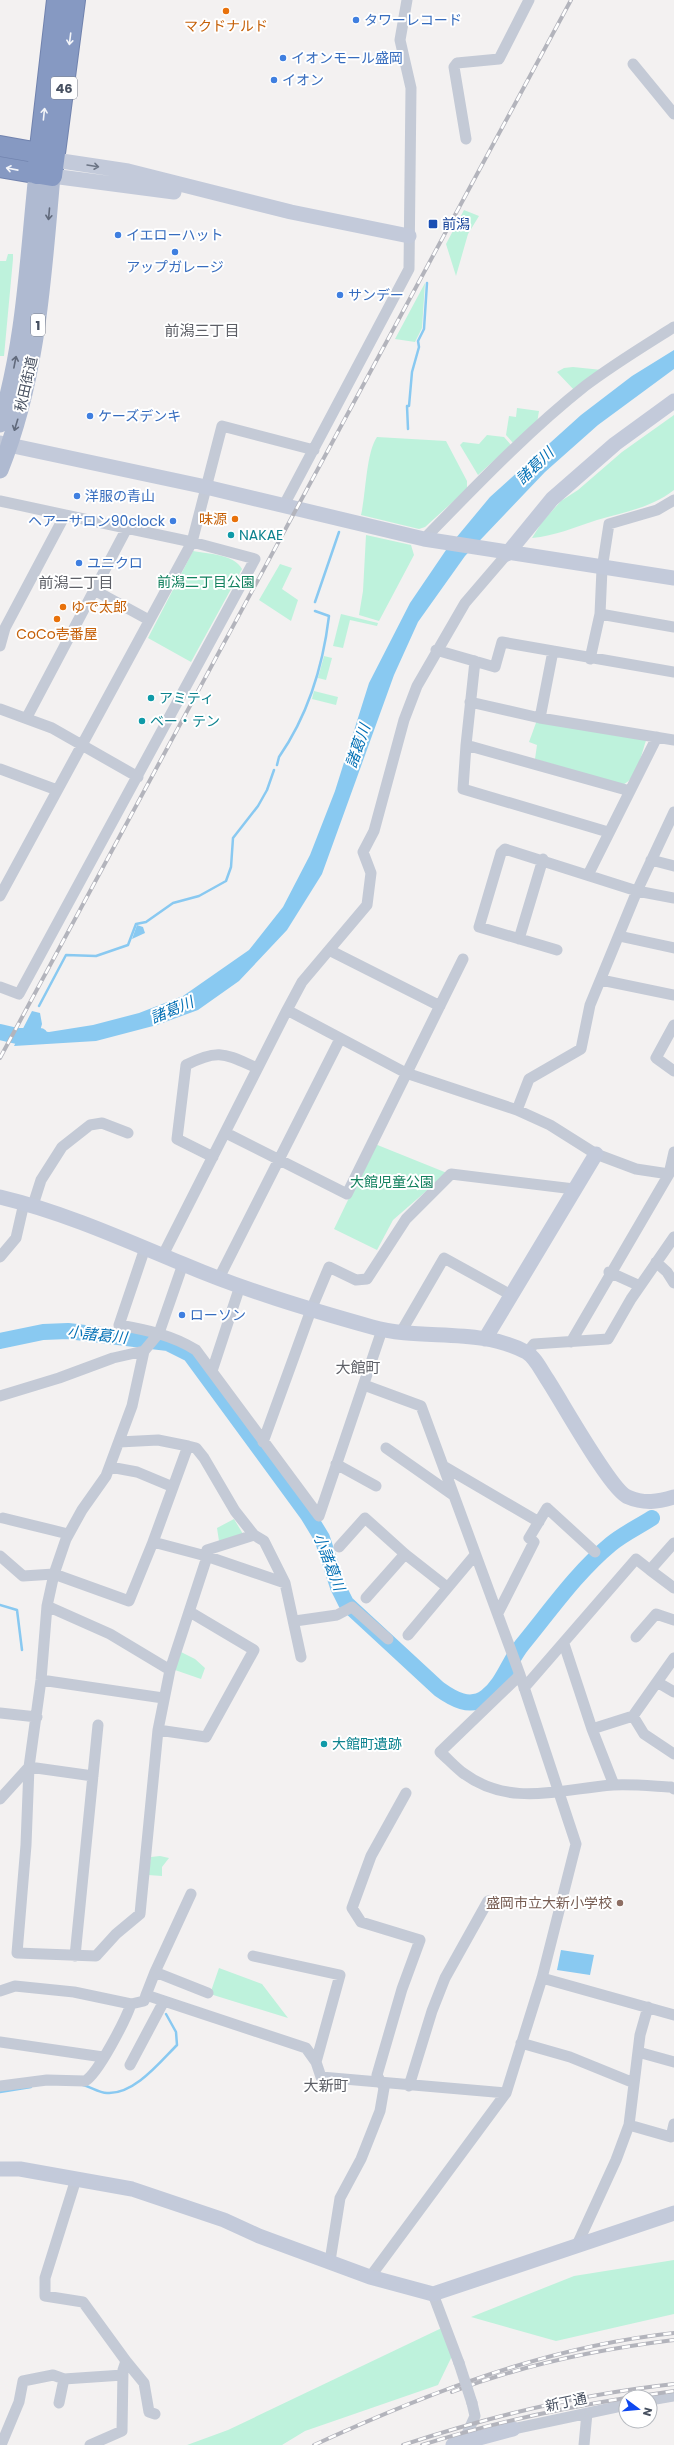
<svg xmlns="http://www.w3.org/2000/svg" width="674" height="2445" font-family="Poppins,'Noto Sans JP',sans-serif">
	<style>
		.green { fill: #bef2dc }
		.water { fill: #89c9f1 }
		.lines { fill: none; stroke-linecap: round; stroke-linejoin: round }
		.stream { stroke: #89c9f1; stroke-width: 2.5 }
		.river { stroke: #89c9f1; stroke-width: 16 }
		.highway-casing { stroke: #7183ae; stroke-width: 22 }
		.street { stroke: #c4cad6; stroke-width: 11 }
		.secondary { stroke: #c3cada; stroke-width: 15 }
		.primary { stroke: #afbad1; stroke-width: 17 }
		.highway { stroke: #8699c2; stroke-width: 20 }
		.rail-casing { stroke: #b3b4bc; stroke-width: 4 }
		.rail { stroke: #fff; stroke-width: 2.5; stroke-dasharray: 8; stroke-linecap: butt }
		.street-bridge { stroke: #c4cad6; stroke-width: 11 }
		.oneway { stroke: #f3f5f9 }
		.oneway2 { stroke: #6c7585 }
		.oneway3 { stroke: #616a7c }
		.food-dot { fill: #e8710a; stroke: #fff; stroke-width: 1.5 }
		.shop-dot { fill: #3f7fe0; stroke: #fff; stroke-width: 1.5 }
		.transit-dot { fill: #1a4fb4; stroke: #fff; stroke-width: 1.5 }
		.culture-dot { fill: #0f9aa8; stroke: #fff; stroke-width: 1.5 }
		.education-dot { fill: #8d6e63; stroke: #fff; stroke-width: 1.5 }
		.labels { text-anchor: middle; stroke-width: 4; stroke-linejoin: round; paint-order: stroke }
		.shield { fill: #fff; stroke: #7e8490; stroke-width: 1 }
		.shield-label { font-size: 13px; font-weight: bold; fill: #475060 }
		.shop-label { font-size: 14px; fill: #366cbe; stroke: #fff; text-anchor: start }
		.food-label { font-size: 14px; fill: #c56008; stroke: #fff }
		.transit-label { font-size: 14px; fill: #164399; stroke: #fff; text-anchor: start }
		.street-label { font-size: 14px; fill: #475060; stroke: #fff }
		.culture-label { font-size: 14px; fill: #0d838f; stroke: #fff; text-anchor: start }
		.park-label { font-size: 14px; fill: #12815e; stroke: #fff }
		.education-label { font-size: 14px; fill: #785e54; stroke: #fff; text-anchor: end }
		.neighbourhood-label { font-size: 15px; fill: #5d5f66; stroke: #fff }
		.water-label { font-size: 15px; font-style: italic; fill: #0471b6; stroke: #fff }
	</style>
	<rect width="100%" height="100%" fill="#f3f1f1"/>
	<path class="green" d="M464,210l15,6 -11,18 -12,42 -10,-32z
		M8,254h5v5l-9,97h-4v-95h6z
		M425,283l-3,45 -7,14 -20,-3z
		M573,367l29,3 -27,21 -18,-19 7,-4z
		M517,408l22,3 -2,12 -24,20 -7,-8 3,-19 7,1z
		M674,415v75c-23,18 -50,22 -77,30 -22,7 -42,16 -65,18l10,-16 19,-21 17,-11 44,-38z
		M487,435l17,2 7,8 -33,30 -18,-30 3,-3 16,2z
		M377,437l69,4 21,40v8l-42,38 -6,2 -58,-14c5,-21 5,-62 16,-78z
		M366,535l45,10 3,10 -35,66 -20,-6 4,-24z
		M193,551c15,3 41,3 49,18l-51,93 -43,-24z
		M280,564l12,4 -10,21 16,11 -7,21 -32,-21z
		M341,614l37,9 -1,3 -27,-6 -7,28 -10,-2z
		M324,656l8,2 -6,22 -8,-2z
		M314,691l24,6 -2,8 -24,-6z
		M537,720l110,18c-6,15 -9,41 -25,47l-87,-26 2,-14 -8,-3z
		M375,1144l72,29 -54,47 -16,30 -43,-21z
		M234,1519l9,15 -24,7 -2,-13z
		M181,1652l14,7 10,9 -4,11 -26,-9z
		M160,1856l9,2 -7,9v9l-14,-1 3,-18z
		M219,1968l43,16 26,34 -78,-24z
		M674,2260v54l-118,27 -85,-24 103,-41z
		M448,2325l5,29 -15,31 -133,46 -23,14h-95l41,-15z"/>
	<path class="water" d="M674,350v19l-76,56 -53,47 -80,84 -47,66 -24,53 -72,199 -35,56 -48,51 -41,29 -41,15 -61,16 -82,5 18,-35 8,2 2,11 -2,7 9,1 44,-7 46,-12 44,-17 66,-46 34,-43 27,-52 25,-64 34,-108 41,-80 36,-53 44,-53 91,-82 51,-39z
		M137,925l6,2 2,6 -13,6z
		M561,1950l33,5 -4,20 -33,-5z"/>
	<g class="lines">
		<path class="stream" d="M408,429l-1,-23h2l3,-34 7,-25 -1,-6 6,-12 3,-46
			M315,602l24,-70
			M277,765l2,-8c29,-42 44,-91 50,-141l-14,-5
			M39,1006l27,-51 30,1 32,-11 8,-21 10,-2 27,-19 26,-7 27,-15 5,-14 2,-29 25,-32 9,-16 7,-20
			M0,1605l17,5 5,40
			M83,2085c8,2 16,8 24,8 27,2 53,-31 70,-48l-1,-13 -10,-18
			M0,2092l31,-5"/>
		<path class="river" d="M0,1032l17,4h23
			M0,1341l43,-9 25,-1 100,12 22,11 118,161 14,23 16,49 8,16 93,86c14,10 31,20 47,8 17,-13 23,-36 36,-52 28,-34 55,-73 89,-101 12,-10 27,-17 41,-26"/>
		<defs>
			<path id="highway" d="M0,146l39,7 13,6
				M0,167l52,9 23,-176
				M37,174l20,-174"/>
		</defs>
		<use href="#highway" class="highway-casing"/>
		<path class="street" d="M633,64l41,50
			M466,139l-12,-72 3,-4 42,-4 30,-59
			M0,501l65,14
			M284,505l125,-236 2,-181 -11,-48 7,-40
			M424,539c51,-52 103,-107 161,-153 29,-22 59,-40 89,-59
			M94,590l55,30
			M600,614l74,13
			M0,646l5,-18 60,-113 127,27 63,17 -236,435 -19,-7
			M436,650l59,17 7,-25 172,30
			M590,659l10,-45 2,-45 7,-45 48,-14 17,-10
			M475,661l-9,84 -3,44 145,43
			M470,702l70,16 134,22
			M0,709l52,19 86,49
			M27,717l100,-189
			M540,718l13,-67
			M466,745l164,46
			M0,769l57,21
			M651,860l23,6
			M588,875l69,-138
			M0,896l192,-354 30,-116 92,24
			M619,936l55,12
			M519,939l24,-80
			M329,950l111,56
			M557,950l-78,-23 22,-74 4,-4 132,42 37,7
			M601,980l73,15
			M287,1010l15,-28 65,-77 4,-32 -8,-21 11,-21 30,-111 13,-34 48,-83 42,-49
			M674,1025l-18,33 18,13
			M517,1110l12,-31 52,-30 9,-44 47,-114 37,-79
			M226,1133l121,61 116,-235
			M213,1157l-36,-18 9,-74c33,-17 39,-11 71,3
			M33,1205l8,-25 21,-33 28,-22 12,-2 26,10
			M145,1248l-26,77c28,5 53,10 77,25l123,166 63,-186
			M163,1255l124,-245 119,63 111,37 33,15 46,29 40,15 33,5 5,-22
			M0,1257l16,-19 8,-35
			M656,1262l11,10 7,11
			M609,1272l31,14
			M219,1278l121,-239
			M401,1332l43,-74 67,37
			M571,1342l98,-168
			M527,1353l7,-9 74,-5 23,-40 43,-62
			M212,1371l28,-85
			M364,1385l57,21 99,269 56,169 -34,134 -36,115 -136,184
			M0,1396l59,-18 54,-20 31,-7 15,-18 24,-69
			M119,1442l39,-2 30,6
			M263,1442l48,-132 18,-43 27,13 11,-1 39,-60 45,-45 123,15
			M386,1448l67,47
			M336,1464l40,22
			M110,1467l27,5 36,15
			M445,1467l94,55
			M3,1518l65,16
			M153,1542l35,-96 8,2 8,10 31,53 19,24
			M674,1543l-24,27 24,18
			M339,1547l26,-29 40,36 42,33
			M0,1556l23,20 31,-2 75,27 24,-59 53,14 79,27
			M366,1598l39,-44
			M47,1606l63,28 60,36 -12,60 -18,184 -24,20 -20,22 -79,-3 9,-108 3,-78 12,-87 6,-74 7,-32 12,-35 16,-29 24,-34 26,-70 12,-55
			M498,1613l36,-71 -5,-4 18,-30 48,44
			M295,1621l42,-6 15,-8 36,32
			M408,1635l67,-80
			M636,1637l20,-23 18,6
			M564,1644l28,85 22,56
			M170,1670l36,-110 1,-10 47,-15 10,6 21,42 16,74
			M520,1675l-80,77c8,7 15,15 23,21 47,35 97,16 150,12 19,-1 39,1 58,2l3,2
			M41,1680l122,18
			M657,1682l17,10
			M524,1688l112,-129 14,11
			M0,1713l37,4
			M633,1716l11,18 30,20
			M592,1729l41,-13 41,-58
			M158,1730l48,7 48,-87 -64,-38
			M29,1767l64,9
			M0,1799l29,-32
			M75,1956l23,-231
			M253,1956l87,19 -24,87
			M155,1972l36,-78
			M542,1978l132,37
			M0,1991l15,-5 59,6 57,12
			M146,1995l9,-23 53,21
			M0,2042l103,15
			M521,2043l49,14 64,26
			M638,2052l36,10
			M130,2065l34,-64
			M0,2086l47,-6 38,1c13,-7 41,-62 46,-77l13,-3 2,-6 160,53 10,14 5,15 185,16
			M409,2086l23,-75 13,-33 43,-77
			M629,2125l42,12 3,-13
			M76,2179l-31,99v18l38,6 43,59
			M577,2245l39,-85 13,-35 11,-90 8,-28
			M330,2261l10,-63 21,-39 19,-48 4,-23 -7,-13 25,-86 18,-49 -59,-18 -9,-14 19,-52 35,-63
			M433,2294l26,69
			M64,2379l59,-4
			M650,2400l24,-4
			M513,2429l113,-24
			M1,2445l18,-43 4,-21 30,-6 11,4 -5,24
			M90,2445l32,-14 1,-61 3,-9 18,22 5,29 6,2
			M462,2445l13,-29 -3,-13
			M584,2445l3,-32"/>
		<path class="secondary" d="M55,160l73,11 163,41 118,24
			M52,176l122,16
			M0,443l206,44 218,52 250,39
			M507,554l45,-55 63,-55 59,-43
			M0,1197c63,15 123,42 183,67 61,26 125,45 189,63 50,14 107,0 154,25 9,5 15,18 21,27 14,21 64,112 81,118 16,7 30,5 46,0
			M485,1339l111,-185
			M0,2169h20l112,20 92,31 35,16 111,41 63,17 241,-81
			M453,2445l60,-16"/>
		<path class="primary" d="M0,424c25,-80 28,-167 37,-250
			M0,470c38,-94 43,-194 52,-294"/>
		<use href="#highway" class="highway"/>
		<defs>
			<path id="rail" d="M0,1058l571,-1058
				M452,2392c70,-27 148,-43 222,-52
				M634,2397l40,-6
				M314,2445c116,-53 232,-98 360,-112
				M403,2445c88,-29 179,-51 271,-61
				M422,2445c66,-21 135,-36 204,-47"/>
		</defs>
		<use href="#rail" class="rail-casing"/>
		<use href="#rail" class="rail"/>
		<path class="street-bridge" d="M459,2363l13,40"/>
	</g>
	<defs><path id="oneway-shaft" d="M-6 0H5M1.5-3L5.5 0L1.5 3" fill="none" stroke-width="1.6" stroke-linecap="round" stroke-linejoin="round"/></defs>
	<g class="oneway">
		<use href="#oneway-shaft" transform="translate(70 39) rotate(97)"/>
		<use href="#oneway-shaft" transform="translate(44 114) rotate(-84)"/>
		<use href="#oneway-shaft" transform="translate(12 169) rotate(-169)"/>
	</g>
	<use class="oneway2" href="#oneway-shaft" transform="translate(93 166) rotate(9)"/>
	<g class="oneway3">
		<use href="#oneway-shaft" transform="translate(49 214) rotate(95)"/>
		<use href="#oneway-shaft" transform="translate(15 362) rotate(-79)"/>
		<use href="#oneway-shaft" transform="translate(16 425) rotate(107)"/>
	</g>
	<g class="food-dot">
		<circle cx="226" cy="11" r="4"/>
		<circle cx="235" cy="519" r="4"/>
		<circle cx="63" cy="607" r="4"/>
		<circle cx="57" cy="619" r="4"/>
	</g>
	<g class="shop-dot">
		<circle cx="356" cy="20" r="4"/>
		<circle cx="283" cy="58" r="4"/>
		<circle cx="274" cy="80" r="4"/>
		<circle cx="118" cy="235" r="4"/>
		<circle cx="175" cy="252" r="4"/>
		<circle cx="340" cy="295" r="4"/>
		<circle cx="90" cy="416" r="4"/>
		<circle cx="77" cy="496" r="4"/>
		<circle cx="173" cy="521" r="4"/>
		<circle cx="79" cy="563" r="4"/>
		<circle cx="182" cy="1315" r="4"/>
	</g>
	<rect class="transit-dot" x="428" y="219" width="10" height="10" rx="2"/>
	<g class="culture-dot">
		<circle cx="231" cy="535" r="4"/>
		<circle cx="151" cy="698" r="4"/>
		<circle cx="142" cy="721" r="4"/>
		<circle cx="324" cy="1744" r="4"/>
	</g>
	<circle class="education-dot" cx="620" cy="1903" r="4"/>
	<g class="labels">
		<g class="shield">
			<rect x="51" y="77" width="26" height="22" rx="3"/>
			<rect x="31" y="314" width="14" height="22" rx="3"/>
		</g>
		<g class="shield-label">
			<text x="64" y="93">46</text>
			<text x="38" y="330">1</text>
		</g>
		<g class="shop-label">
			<text x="364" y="25">タワーレコード</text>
			<text x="291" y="63">イオンモール盛岡</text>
			<text x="282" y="85">イオン</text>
			<text x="126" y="240">イエローハット</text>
			<text x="175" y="272" text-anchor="middle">アップガレージ</text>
			<text x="348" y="300">サンデー</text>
			<text x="98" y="421">ケーズデンキ</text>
			<text x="85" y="501">洋服の青山</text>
			<text x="165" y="526" text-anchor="end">ヘアーサロン90clock</text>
			<text x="87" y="568">ユニクロ</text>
			<text x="190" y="1320">ローソン</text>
		</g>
		<g class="food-label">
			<text x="226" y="31">マクドナルド</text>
			<text x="227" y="524" text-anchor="end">味源</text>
			<text x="71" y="612" text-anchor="start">ゆで太郎</text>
			<text x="57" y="639">CoCo壱番屋</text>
		</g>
		<g class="transit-label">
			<text x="442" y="229">前潟</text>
		</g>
		<g class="street-label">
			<text transform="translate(26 384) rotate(-77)" y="5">秋田街道</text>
			<text transform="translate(566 2402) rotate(-12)" y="5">新丁通</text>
		</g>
		<g class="culture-label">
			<text x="239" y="540">NAKAE</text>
			<text x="159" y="703">アミティ</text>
			<text x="150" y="726">ベー・テン</text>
			<text x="332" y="1749">大館町遺跡</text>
		</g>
		<g class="park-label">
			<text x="206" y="587">前潟二丁目公園</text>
			<text x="392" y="1187">大館児童公園</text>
		</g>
		<g class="education-label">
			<text x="612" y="1908">盛岡市立大新小学校</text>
		</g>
		<g class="neighbourhood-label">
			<text x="202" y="336">前潟三丁目</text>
			<text x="76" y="588">前潟二丁目</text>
			<text x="358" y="1373">大館町</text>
			<text x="326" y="2091">大新町</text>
		</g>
		<g class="water-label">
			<text transform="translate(535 466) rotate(-44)" y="5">諸葛川</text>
			<text transform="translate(358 746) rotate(-71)" y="5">諸葛川</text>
			<text transform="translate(172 1010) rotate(-23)" y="5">諸葛川</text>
			<text transform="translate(97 1335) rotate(6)" y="5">小諸葛川</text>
			<text transform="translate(329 1562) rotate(69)" y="5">小諸葛川</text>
		</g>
	</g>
	<g transform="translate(638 2409) rotate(106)"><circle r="19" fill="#ffffff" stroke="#b5b9bf"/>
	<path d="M0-3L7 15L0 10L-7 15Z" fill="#0f48f0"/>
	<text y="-6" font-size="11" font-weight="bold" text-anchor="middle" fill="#475060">N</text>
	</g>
</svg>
